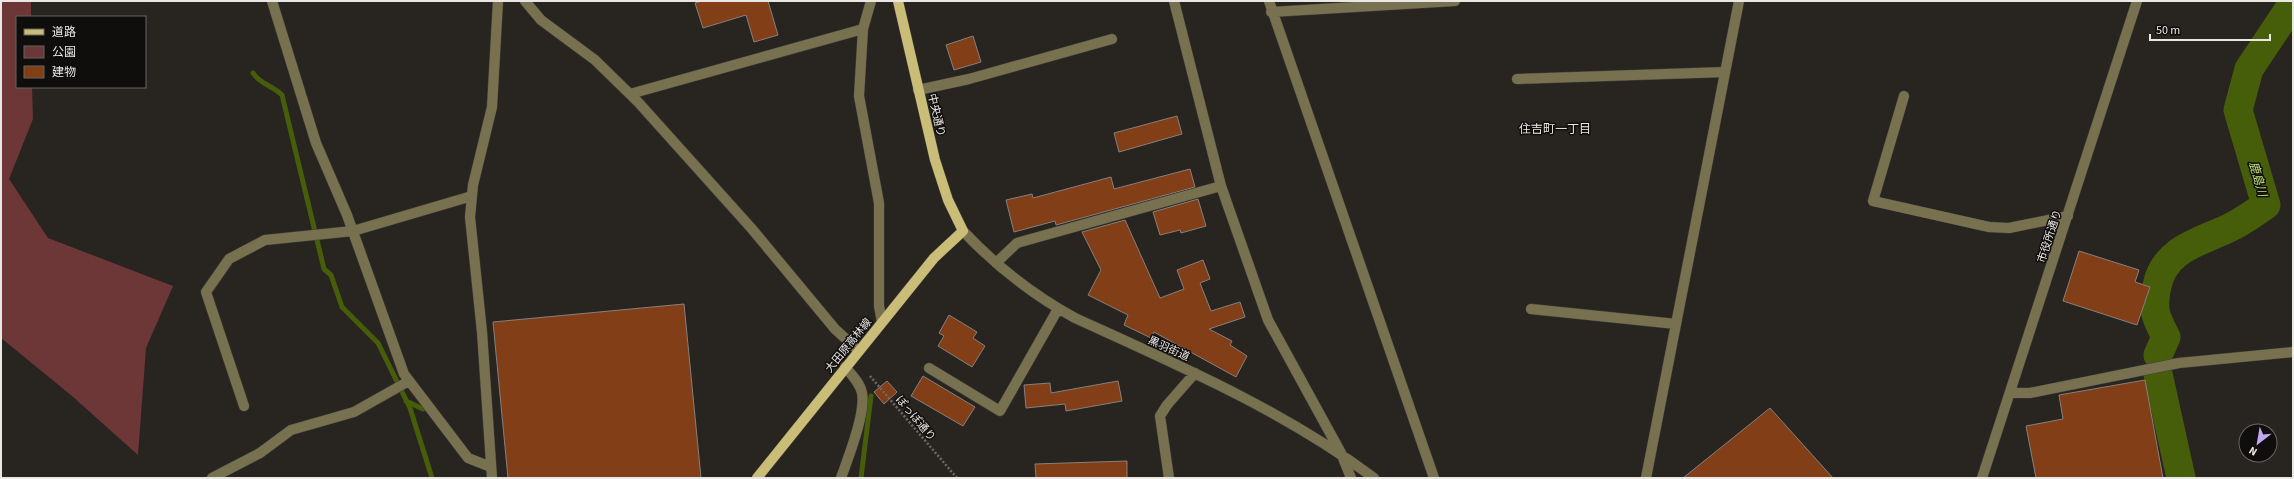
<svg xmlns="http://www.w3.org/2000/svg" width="2294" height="479" font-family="'Source Sans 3','Noto Sans JP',sans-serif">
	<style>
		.green { fill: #6d3637 }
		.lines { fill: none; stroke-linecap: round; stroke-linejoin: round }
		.stream { stroke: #465d0a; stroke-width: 5 }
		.river { stroke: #465d0a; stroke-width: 29 }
		.building { fill: #823e17; stroke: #86807e }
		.minor-casing { stroke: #43403c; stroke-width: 11 }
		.major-casing { stroke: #43403c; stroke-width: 11 }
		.path { stroke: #6c6a66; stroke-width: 2.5; stroke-dasharray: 2 2; stroke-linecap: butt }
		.minor { stroke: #777150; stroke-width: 10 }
		.major { stroke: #cabd77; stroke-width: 10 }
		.labels { text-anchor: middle; stroke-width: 3; stroke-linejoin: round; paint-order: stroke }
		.street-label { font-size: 11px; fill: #eae8e5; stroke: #100e0d }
		.neighbourhood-label { font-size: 12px; fill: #eae8e5; stroke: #100e0d }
		.water-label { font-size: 12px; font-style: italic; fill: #c0e47d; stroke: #100e0d }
	</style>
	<rect width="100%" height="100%" fill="#282521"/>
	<path class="green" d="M1,1h30v16h-14v70h15l1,32 -24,60 39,59 125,48 -27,62 -8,107 -66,-59 -71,-58z"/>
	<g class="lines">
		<path class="stream" d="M253,73c7,11 20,13 29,22l42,174 7,6 11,32 36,36 32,65 22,70
			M406,401l17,8
			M861,478l10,-82"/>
		<path class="river" d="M2158,355l8,-18c-11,-21 -14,-27 -9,-51 7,-37 43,-44 72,-58 13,-6 25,-15 37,-23l-28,-95 11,-41 40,-60 2,-8
			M2158,374l23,104"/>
	</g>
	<path class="building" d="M702,1h66l10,34 -24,7 -8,-27 -43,13 -8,-25z
		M973,36l8,26 -27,8 -8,-25z
		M1177,116l5,18 -63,18 -5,-19z
		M1190,169l5,18 -139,38 -1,-4 -41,11 -8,-32 26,-6 1,4 78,-21 3,12z
		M1198,199l8,27 -25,7 -1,-3 -20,5 -7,-23z
		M1125,220l35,78 24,-9 -7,-19 26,-10 7,19 -10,4 11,28 29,-9 5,15 -36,12 23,12 -2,4 17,11 -11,21 -82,-45 -3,6 -27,-13 4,-10 -40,-20 13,-25 -19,-38z
		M2079,251l60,19 -4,12 15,5 -13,38 -74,-24z
		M684,304l17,174h-193l-15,-156z
		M949,315l28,17 -4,6 12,8 -13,21 -34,-21 6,-10 -5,-3z
		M923,376l52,31 -12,19 -52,-30z
		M2145,380l18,98h-127l-10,-52 37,-7 -4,-24z
		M887,381l10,11 -13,12 -10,-12z
		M1118,381l4,20 -56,10 -1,-7 -39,4 -2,-23 26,-2 1,10z
		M1770,408l63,70h-150z
		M1127,461v17h-91l-1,-14z"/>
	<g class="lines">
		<defs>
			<path id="minor" d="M272,1l44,142 31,72 57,159 64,84 23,9
				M525,1l16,19 54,40 43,42 114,127 83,100 24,22
				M871,1l-8,28 -4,67 20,107v103l3,16
				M1174,1l47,185 47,134 73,133 10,25
				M1269,1l165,477
				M1271,12l184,-11
				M1517,79l208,-7
				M918,90l51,-11 143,-40
				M630,94l233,-65
				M1904,96l-31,105 116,26 20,1 59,-12
				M963,231c33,35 70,64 112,87 103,47 208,92 299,160
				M996,263l21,-20 204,-57
				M1531,309l145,15
				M929,368l71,43 58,-102
				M2010,393h20l149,-30 114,-11
				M244,406l-38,-114 23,-33 36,-19 88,-9 119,-35
				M212,478l48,-25 31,-23 63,-18 55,-31
				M492,478l-10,-146 -12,-115 3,-32 19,-78 6,-106
				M841,478c7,-20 25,-65 21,-85 -2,-10 -10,-18 -17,-26
				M1169,478l-9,-62 7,-11 28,-32
				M1646,478l93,-477
				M1982,478l155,-477"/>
			<path id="major" d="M757,478l177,-220 29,-27 -15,-31 -13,-40 -37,-159"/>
		</defs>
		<use href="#minor" class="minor-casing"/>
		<use href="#major" class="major-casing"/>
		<path class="path" d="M870,376l87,102"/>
		<use href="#minor" class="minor"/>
		<use href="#major" class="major"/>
	</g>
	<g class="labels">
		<g class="street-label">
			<text transform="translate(937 115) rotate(77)" y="4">中央通り</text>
			<text transform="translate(2049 236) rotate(-72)" y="4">市役所通り</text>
			<text transform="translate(848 345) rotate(-51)" y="4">大田原高林線</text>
			<text transform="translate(1169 348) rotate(24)" y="4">黒羽街道</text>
			<text transform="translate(916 418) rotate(50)" y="4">ぽっぽ通り</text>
		</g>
		<g class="neighbourhood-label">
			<text x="1555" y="133">住吉町一丁目</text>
		</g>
		<g class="water-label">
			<text transform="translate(2258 179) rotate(74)" y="4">鹿島川</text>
		</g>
	</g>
	<rect width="2294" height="479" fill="none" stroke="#eae8e5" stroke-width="4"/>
	<rect x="16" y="16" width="130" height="72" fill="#100e0d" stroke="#676563"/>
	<rect x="24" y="29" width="20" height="6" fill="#cabd77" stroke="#676563"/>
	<text x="52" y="36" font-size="12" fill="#eae8e5">道路</text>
	<rect x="24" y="46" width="20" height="12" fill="#6d3637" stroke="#676563"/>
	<text x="52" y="56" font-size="12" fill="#eae8e5">公園</text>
	<rect x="24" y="66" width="20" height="12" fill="#823e17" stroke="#676563"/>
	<text x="52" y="76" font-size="12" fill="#eae8e5">建物</text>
	<g transform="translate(2258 443) rotate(211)"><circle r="19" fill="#100e0d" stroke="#676563"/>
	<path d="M0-3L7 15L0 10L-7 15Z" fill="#c4a7f1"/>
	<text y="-6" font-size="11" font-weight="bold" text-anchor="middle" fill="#eae8e5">N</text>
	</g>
	<path d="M2150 34v6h120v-6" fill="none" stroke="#eae8e5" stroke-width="2"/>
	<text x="2156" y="34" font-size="12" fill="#eae8e5" stroke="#100e0d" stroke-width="3" paint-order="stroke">50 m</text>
</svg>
